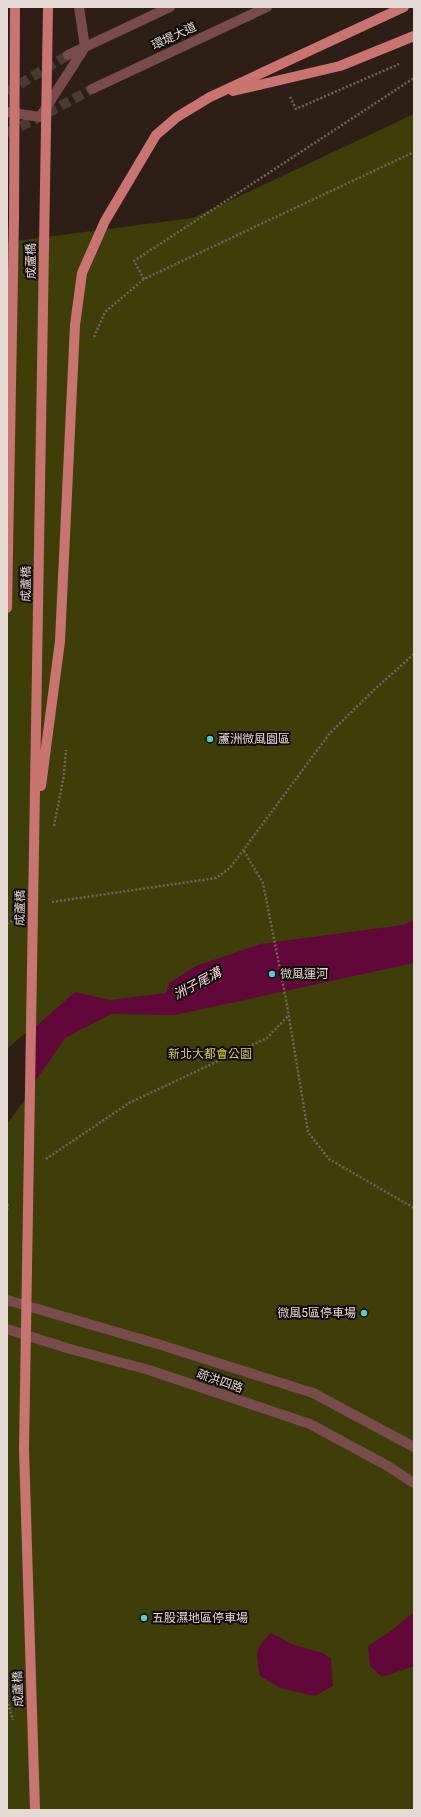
<svg xmlns="http://www.w3.org/2000/svg" width="421" height="1817" font-family="Roboto,'Noto Sans TC',sans-serif">
	<style>
		.green { fill: #3e3e08 }
		.water { fill: #62073a }
		.pier { fill: #2e1f16 }
		.lines { fill: none; stroke-linecap: round; stroke-linejoin: round }
		.minor-tunnel { stroke: #493b32; stroke-width: 10; stroke-dasharray: 10 5; stroke-linecap: butt }
		.path { stroke: #71645c; stroke-width: 2.5; stroke-dasharray: 2 2; stroke-linecap: butt }
		.minor { stroke: #774c4b; stroke-width: 10 }
		.major-bridge { stroke: #ca7471; stroke-width: 10 }
		.poi-dot { fill: #52cdce; stroke: #110a07; stroke-width: 1.5 }
		.labels { text-anchor: middle; stroke-width: 4; stroke-linejoin: round; paint-order: stroke }
		.street-label { font-size: 12px; fill: #e4d9d3; stroke: #110a07 }
		.poi-label { font-size: 12px; fill: #e4d9d3; stroke: #110a07; text-anchor: start }
		.park-label { font-size: 12px; fill: #d0d041; stroke: #110a07 }
		.water-label { font-size: 13px; font-style: italic; fill: #f1d7e1; stroke: #110a07 }
	</style>
	<rect width="100%" height="100%" fill="#2e1f16"/>
	<path class="green" d="M414,114v1696h-407v-1568l186,-24z"/>
	<path class="water" d="M414,920v43l-239,52 -64,-1 -46,24 -58,84v-70l68,-60 35,8 56,-7 3,-10 27,-17 64,-22 143,-19z
		M414,1612v54l-32,11 -12,-11 -2,-20 23,-15z
		M271,1633l23,12 29,8 8,6 2,27 -18,10 -35,-8 -20,-12c-4,-22 -6,-27 11,-43z"/>
	<path class="pier" d="M34,1025v62l-27,37v-75z"/>
	<g class="lines">
		<path class="minor-tunnel" d="M7,92l61,-37
			M7,133l33,-16 52,-28"/>
		<path class="path" d="M290,97l6,12 103,-45
			M144,279l-10,-18 280,-183
			M94,337l11,-25 39,-33 270,-127
			M54,826l10,-51 2,-25
			M244,851l19,32 24,122 21,127 21,27 85,49
			M52,902l164,-24 14,-10 100,-135 47,-46 37,-33
			M7,924l8,-5
			M46,1159l83,-56 138,-65 21,-22
			M7,1210l1,-7
			M7,1700l6,20"/>
		<path class="minor" d="M68,55l102,-48
			M92,89l175,-82
			M7,112l33,5 45,-70 -6,-40
			M7,1300l154,45 152,48 101,54
			M7,1329l63,20 79,21 161,54 76,41 28,18"/>
		<path class="major-bridge" d="M233,91l107,-25 74,-30
			M7,608l7,-390 1,-211
			M41,786l19,-145 15,-316 7,-52 23,-52 51,-86 21,-18 33,-20 194,-90
			M35,1810l-11,-361 24,-1442"/>
	</g>
	<g class="poi-dot">
		<circle cx="210" cy="739" r="4"/>
		<circle cx="272" cy="974" r="4"/>
		<circle cx="364" cy="1313" r="4"/>
		<circle cx="144" cy="1618" r="4"/>
	</g>
	<g class="labels">
		<g class="street-label">
			<text transform="translate(174 36) rotate(-25)" y="4">環堤大道</text>
			<text transform="translate(31 261) rotate(-90)" y="4">成蘆橋</text>
			<text transform="translate(26 584) rotate(-89)" y="4">成蘆橋</text>
			<text transform="translate(20 908) rotate(-89)" y="4">成蘆橋</text>
			<text transform="translate(220 1381) rotate(19)" y="4">疏洪四路</text>
			<text transform="translate(18 1689) rotate(-92)" y="4">成蘆橋</text>
		</g>
		<g class="poi-label">
			<text x="218" y="743">蘆洲微風園區</text>
			<text x="280" y="978">微風運河</text>
			<text x="356" y="1317" text-anchor="end">微風5區停車場</text>
			<text x="152" y="1622">五股濕地區停車場</text>
		</g>
		<g class="park-label">
			<text x="210" y="1058">新北大都會公園</text>
		</g>
		<g class="water-label">
			<text transform="translate(197 983) rotate(-28)" y="5">洲子尾溝</text>
		</g>
	</g>
	<rect width="421" height="1817" fill="none" stroke="#e4d9d3" stroke-width="16"/>
</svg>
